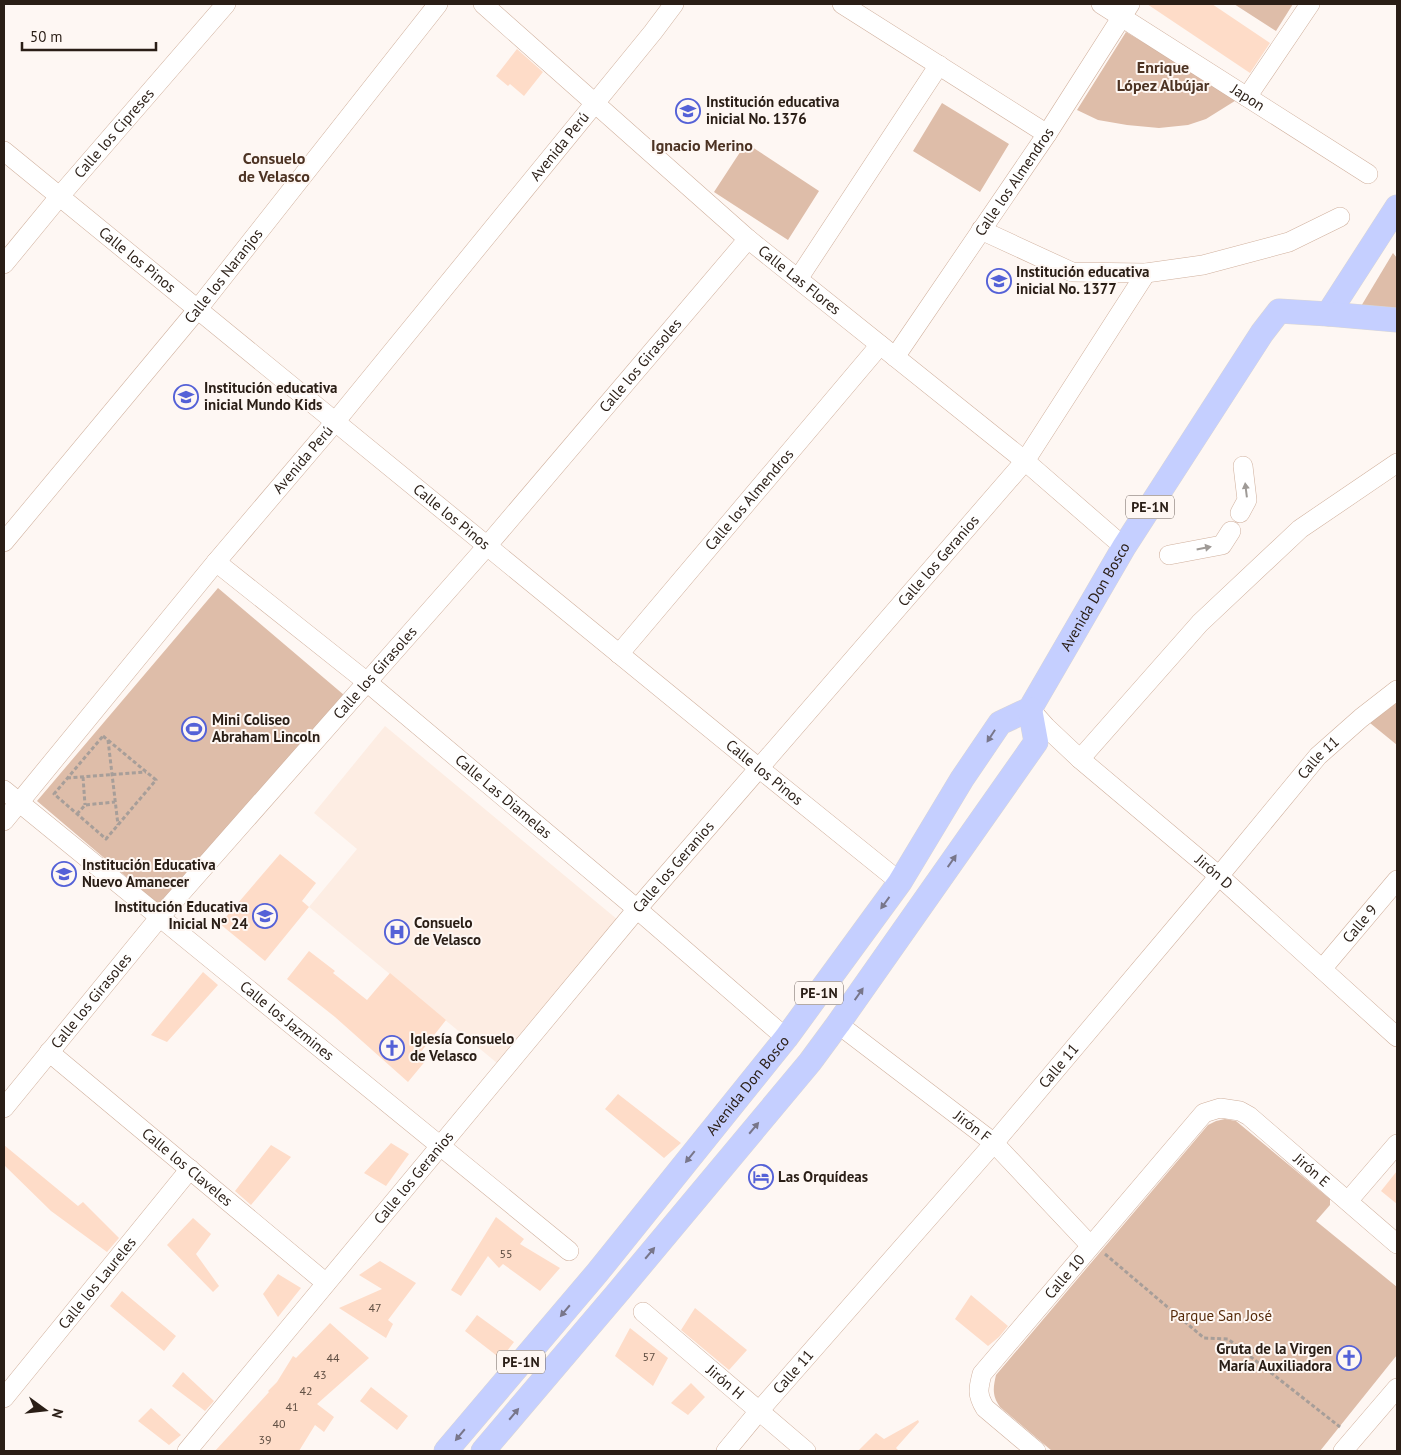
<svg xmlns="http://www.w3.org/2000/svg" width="1401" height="1455" font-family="'PT Sans',sans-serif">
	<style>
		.built { fill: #fdede3 }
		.green { fill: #debda9 }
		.building { fill: #fedcc8 }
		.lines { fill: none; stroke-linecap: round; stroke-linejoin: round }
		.minor-casing { stroke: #d0b09d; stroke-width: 20 }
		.major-casing { stroke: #d9d6d5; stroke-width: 25 }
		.path { stroke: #a79e99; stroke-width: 3; stroke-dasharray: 4 2.5; stroke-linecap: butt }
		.minor { stroke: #fff; stroke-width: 19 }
		.major { stroke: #c5cfff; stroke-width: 24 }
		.oneway { fill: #9f9a96 }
		.oneway2 { fill: #78768a }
		.labels { text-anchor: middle; stroke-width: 4; stroke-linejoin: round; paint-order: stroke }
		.number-label { font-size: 12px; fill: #5f4e42 }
		.shield { fill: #fef7f3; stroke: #6a5f58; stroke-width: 1 }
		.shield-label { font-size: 14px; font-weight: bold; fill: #2a1e16 }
		.street-label { font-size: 15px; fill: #2a1e16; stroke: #fef7f3 }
		.poi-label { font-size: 15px; font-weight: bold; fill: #2a1e16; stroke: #fef7f3; text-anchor: start }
		.park-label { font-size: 15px; fill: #562b0b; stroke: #fef7f3 }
		.neighbourhood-label { font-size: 16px; font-weight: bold; fill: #4d3323; stroke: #fef7f3 }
	</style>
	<rect width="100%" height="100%" fill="#fef7f3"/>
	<path class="built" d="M385,726l233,194 -121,143 -188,-156 48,-58 -43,-36z"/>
	<path class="green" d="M1234,4h59l-17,27z
		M1126,32l112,67 -32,20 -18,6 -29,3 -32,-3 -29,-5 -21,-10z
		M942,103l67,41 -29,48 -67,-41z
		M746,143l73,48 -31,49 -74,-48z
		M1393,253l4,5v56l-37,-6z
		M218,588l126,107 -181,213 -126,-107z
		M1397,702v43l-27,-22z
		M1225,1119l11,2 94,78v6l-14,16 81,66v68l-77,96h-268l-52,-44c-8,-11 -7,-19 -4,-32l212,-250 8,-4z"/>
	<path class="building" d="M1147,4h65l58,39 -20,30z
		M517,49l26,23 -19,24 -14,-12 -2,2 -12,-10z
		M280,854l36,29 -14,18 7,6 -44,54 -45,-37z
		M309,951l26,20 -2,2 34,27 23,-27 56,47 -26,33 7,6 -19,23 -73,-65 -48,-38z
		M203,972l15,13 -51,57 -16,-7z
		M618,1094l63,49 -17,15 -59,-49z
		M391,1143l18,11 -23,32 -22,-13z
		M4,1145l74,61 5,-4 36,36 -12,14 -56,-41 -47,-46z
		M271,1145l20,12 -40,48 -16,-14z
		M1397,1171v33l-16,-13z
		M496,1217l28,22 -4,5 40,24 -20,23 -37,-27 -4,4 -11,-12 -27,40 -10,-6z
		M193,1218l18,16 -15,20 23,32 -6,6 -46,-47z
		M380,1261l36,22 -28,37 5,4 -7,14 -47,-30 43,-19 -23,-14z
		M278,1274l23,14 -23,29 -15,-23z
		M122,1291l54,45 -12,15 -54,-45z
		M971,1295l37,31 -9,11 -11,9 -33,-27z
		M695,1308l52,42 -18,20 -48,-40z
		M477,1315l37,27 -13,17 -36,-28z
		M330,1323l39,35 -52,46 17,13 -10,15 -9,-7 -16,26h-84l54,-59 -1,-1 9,-9 16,-26 3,2z
		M630,1328l38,30 -15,28 -38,-30z
		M183,1372l31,29 -9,10 -33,-25z
		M691,1383l14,14 -17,18 -17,-12z
		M371,1387l37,29 -11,14 -37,-29z
		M151,1408l30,27 -12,10 -31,-24z
		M918,1420l1,2 -23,26 3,3h-41l18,-18 8,6z"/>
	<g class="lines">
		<defs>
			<g id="minor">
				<path id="s1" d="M483,4l265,235 277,222 99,86"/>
				<path d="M842,4l205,130"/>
				<path id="s2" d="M1101,4l267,170"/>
				<path d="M1247,97l63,-93"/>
				<path id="s3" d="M4,151l756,618 140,113"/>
				<path d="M981,230l91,42 74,1 57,-8 86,-23 51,-25"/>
				<path id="s4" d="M4,264l55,-67 167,-193"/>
				<path d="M798,279l141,-214"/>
				<path id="s5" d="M895,357l152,-223 83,-130"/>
				<path d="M1240,513l7,-13 -4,-34"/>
				<path id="s6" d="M4,542l193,-232 241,-306"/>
				<path d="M1169,555l53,-10 9,-14"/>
				<path id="s7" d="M216,562l151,120 270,227 149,129"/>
				<path id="s8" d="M619,654l261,-309"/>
				<path id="s9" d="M1030,709l16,18 34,32 139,117 178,161"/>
				<path d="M1080,759l120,-136 100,-94 97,-66"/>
				<path id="s10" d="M4,790l565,461"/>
				<path id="s11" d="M4,821l212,-259 119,-140 318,-390 21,-28"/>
				<path id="s12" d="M1322,969l75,-89"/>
				<path id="s13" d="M838,1024l156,119 96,102"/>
				<path id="s14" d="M49,1052l277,231"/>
				<path id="s15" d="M4,1108l155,-190 328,-372 261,-307"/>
				<path d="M1348,1201l49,-57"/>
				<path id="s16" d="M643,1312l163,139"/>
				<path id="s17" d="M4,1398l186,-229"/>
				<path id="s18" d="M187,1451l450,-542 388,-448 121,-188"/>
				<path id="s19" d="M726,1451l33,-40 235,-268 225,-267 99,-120 43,-38 36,-28"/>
				<path id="s20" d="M1036,1451l-51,-43c-8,-13 -7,-19 -3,-34l222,-261 16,-5 20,3 9,5 148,128"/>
				<path d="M1343,1451l54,-63"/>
			</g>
			<g id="major">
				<path d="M1328,314l69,-107"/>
				<path id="s21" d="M446,1451l151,-178 189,-235 114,-156 62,-103 38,-56 30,-14 94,-162 138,-214 17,-22 49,3 69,6"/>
				<path d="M483,1451l136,-160 191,-229 28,-38 198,-282 -6,-33"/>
			</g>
		</defs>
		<use href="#minor" class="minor-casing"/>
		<use href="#major" class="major-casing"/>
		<path class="path" d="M103,736l53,44 -50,59 -52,-45z
			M108,740l10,85
			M83,777l2,28
			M67,778l79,-6
			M77,814l8,-9 30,-3
			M1105,1254l99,84 24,1 112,88"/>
		<use href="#minor" class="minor"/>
		<use href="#major" class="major"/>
	</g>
	<defs><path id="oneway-solid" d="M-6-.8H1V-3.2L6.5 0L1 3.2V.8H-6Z" transform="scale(1.25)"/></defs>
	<g class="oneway">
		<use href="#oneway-solid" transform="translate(1246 490) rotate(-97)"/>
		<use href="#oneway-solid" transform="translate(1204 548) rotate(-11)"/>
	</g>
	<g class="oneway2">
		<use href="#oneway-solid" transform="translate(991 736) rotate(123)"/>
		<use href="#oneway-solid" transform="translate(952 861) rotate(-55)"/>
		<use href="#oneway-solid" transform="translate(885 903) rotate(126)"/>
		<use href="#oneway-solid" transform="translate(859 994) rotate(-55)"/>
		<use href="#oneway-solid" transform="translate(754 1128) rotate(-50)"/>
		<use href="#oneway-solid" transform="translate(690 1157) rotate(129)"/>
		<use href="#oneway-solid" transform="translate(650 1253) rotate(-50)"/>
		<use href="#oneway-solid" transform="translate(565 1311) rotate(130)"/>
		<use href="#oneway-solid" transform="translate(514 1414) rotate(-50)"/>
		<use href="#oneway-solid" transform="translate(460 1435) rotate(130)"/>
	</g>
	<defs>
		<symbol id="school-ring" viewBox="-11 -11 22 22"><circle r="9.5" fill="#fef7f3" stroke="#5461d7" stroke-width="1.5"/><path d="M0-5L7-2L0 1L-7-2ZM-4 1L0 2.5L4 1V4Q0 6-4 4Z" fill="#5461d7"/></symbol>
		<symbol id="stadium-ring" viewBox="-11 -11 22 22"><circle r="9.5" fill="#fef7f3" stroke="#5461d7" stroke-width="1.5"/><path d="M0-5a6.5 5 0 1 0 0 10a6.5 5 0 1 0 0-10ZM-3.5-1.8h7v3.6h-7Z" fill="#5461d7"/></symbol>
		<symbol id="hospital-ring" viewBox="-11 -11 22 22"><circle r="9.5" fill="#fef7f3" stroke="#5461d7" stroke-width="1.5"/><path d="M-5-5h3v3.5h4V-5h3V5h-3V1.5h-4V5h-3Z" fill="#5461d7"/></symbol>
		<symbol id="church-ring" viewBox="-11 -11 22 22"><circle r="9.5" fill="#fef7f3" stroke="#5461d7" stroke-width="1.5"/><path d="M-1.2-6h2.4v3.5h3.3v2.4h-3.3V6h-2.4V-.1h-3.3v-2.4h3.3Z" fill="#5461d7"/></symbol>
		<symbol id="hotel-ring" viewBox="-11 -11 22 22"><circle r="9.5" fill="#fef7f3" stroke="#5461d7" stroke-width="1.5"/><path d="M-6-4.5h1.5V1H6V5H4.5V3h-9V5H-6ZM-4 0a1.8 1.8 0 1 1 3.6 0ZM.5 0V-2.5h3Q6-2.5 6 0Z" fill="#5461d7"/></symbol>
	</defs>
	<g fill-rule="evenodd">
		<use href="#school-ring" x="674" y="97" width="28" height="28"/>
		<use href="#school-ring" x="985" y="267" width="28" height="28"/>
		<use href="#school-ring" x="172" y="383" width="28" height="28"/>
		<use href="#stadium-ring" x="180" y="715" width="28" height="28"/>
		<use href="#school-ring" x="50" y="860" width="28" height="28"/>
		<use href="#school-ring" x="251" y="902" width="28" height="28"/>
		<use href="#hospital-ring" x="383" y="918" width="28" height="28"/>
		<use href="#church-ring" x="378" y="1034" width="28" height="28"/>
		<use href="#hotel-ring" x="747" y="1163" width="28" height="28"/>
		<use href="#church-ring" x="1335" y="1344" width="28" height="28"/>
	</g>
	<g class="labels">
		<g class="number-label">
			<text x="506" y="1258">55</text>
			<text x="375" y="1312">47</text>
			<text x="649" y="1361">57</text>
			<text x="333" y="1362">44</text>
			<text x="320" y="1379">43</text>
			<text x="306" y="1395">42</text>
			<text x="292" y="1411">41</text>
			<text x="279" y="1428">40</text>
			<text x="265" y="1444">39</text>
		</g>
		<g class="shield">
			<rect x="1126" y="495.5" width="48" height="23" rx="4"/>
			<rect x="795" y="981.5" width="48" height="23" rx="4"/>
			<rect x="497" y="1350.5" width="48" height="23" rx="4"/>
		</g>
		<g class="shield-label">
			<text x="1150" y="512">PE-1N</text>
			<text x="819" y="998">PE-1N</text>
			<text x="521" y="1367">PE-1N</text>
		</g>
		<g class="street-label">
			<text dy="5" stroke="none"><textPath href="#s2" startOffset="174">Japon</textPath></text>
			<text dy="5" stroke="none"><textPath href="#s4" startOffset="171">Calle los Cipreses</textPath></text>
			<text dy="5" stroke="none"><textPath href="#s11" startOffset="874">Avenida Perú</textPath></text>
			<text dy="5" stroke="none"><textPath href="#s5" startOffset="212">Calle los Almendros</textPath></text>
			<text dy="5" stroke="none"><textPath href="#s3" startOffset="172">Calle los Pinos</textPath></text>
			<text dy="5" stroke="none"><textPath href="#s6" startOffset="345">Calle los Naranjos</textPath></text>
			<text dy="5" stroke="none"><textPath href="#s1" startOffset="420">Calle Las Flores</textPath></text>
			<text dy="5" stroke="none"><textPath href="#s15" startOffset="978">Calle los Girasoles</textPath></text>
			<text dy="5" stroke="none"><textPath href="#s11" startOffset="469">Avenida Perú</textPath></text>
			<text dy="5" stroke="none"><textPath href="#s8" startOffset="202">Calle los Almendros</textPath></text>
			<text dy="5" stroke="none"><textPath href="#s3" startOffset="578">Calle los Pinos</textPath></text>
			<text dy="5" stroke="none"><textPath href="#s18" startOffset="1165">Calle los Geranios</textPath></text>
			<text dy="5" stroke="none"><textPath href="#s21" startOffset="1079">Avenida Don Bosco</textPath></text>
			<text dy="5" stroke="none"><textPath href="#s15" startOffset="572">Calle los Girasoles</textPath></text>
			<text dy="5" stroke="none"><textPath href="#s19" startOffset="912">Calle 11</textPath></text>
			<text dy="5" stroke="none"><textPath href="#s3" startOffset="982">Calle los Pinos</textPath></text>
			<text dy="5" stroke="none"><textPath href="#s7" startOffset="371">Calle Las Diamelas</textPath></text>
			<text dy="5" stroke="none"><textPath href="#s18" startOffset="760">Calle los Geranios</textPath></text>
			<text dy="5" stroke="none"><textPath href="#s9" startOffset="246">Jirón D</textPath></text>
			<text dy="5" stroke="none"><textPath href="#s12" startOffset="59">Calle 9</textPath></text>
			<text dy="5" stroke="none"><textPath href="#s15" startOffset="138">Calle los Girasoles</textPath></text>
			<text dy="5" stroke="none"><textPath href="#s10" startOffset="365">Calle los Jazmines</textPath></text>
			<text dy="5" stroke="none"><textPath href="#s19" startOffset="509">Calle 11</textPath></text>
			<text dy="5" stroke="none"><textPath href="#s21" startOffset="474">Avenida Don Bosco</textPath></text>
			<text dy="5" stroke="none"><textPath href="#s13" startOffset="169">Jirón F</textPath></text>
			<text dy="5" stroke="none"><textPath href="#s14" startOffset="180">Calle los Claveles</textPath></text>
			<text dy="5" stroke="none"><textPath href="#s20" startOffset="575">Jirón E</textPath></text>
			<text dy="5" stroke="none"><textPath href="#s18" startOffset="355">Calle los Geranios</textPath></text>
			<text dy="5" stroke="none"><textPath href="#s20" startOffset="230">Calle 10</textPath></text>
			<text dy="5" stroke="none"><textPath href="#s17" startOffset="148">Calle los Laureles</textPath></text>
			<text dy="5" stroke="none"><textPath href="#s19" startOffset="104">Calle 11</textPath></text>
			<text dy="5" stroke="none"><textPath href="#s16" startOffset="108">Jirón H</textPath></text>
		</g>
		<g class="poi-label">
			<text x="706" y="107">Institución educativa<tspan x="706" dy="17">inicial No. 1376</tspan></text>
			<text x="1016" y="277">Institución educativa<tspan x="1016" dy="17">inicial No. 1377</tspan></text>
			<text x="204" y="393">Institución educativa<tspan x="204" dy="17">inicial Mundo Kids</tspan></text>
			<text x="212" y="725">Mini Coliseo<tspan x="212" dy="17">Abraham Lincoln</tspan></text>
			<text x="82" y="870">Institución Educativa<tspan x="82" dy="17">Nuevo Amanecer</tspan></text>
			<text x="248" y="912" text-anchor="end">Institución Educativa<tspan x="248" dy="17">Inicial Nº 24</tspan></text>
			<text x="414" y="928">Consuelo<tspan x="414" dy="17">de Velasco</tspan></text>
			<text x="410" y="1044">Iglesía Consuelo<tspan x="410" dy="17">de Velasco</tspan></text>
			<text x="778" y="1182">Las Orquídeas</text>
			<text x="1332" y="1354" text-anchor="end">Gruta de la Virgen<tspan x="1332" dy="17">María Auxiliadora</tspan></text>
		</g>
		<g class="park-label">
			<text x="1221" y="1321">Parque San José</text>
		</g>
		<g class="neighbourhood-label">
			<text x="1163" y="73">Enrique<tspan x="1163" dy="18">López Albújar</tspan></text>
			<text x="702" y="151">Ignacio Merino</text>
			<text x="274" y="164">Consuelo<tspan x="274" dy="18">de Velasco</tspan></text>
		</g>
	</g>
	<rect width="1401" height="1455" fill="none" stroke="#2a1e16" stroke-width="10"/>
	<g transform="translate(45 1410) rotate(105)" stroke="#fef7f3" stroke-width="4" paint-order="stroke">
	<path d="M0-4L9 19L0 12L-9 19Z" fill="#2a1e16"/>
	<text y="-8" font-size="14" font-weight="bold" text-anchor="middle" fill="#2a1e16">N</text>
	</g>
	<path d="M22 42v8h134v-8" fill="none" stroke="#2a1e16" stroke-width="2.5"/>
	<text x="30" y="42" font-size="15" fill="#2a1e16" stroke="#fef7f3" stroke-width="4" paint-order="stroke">50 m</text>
</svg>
